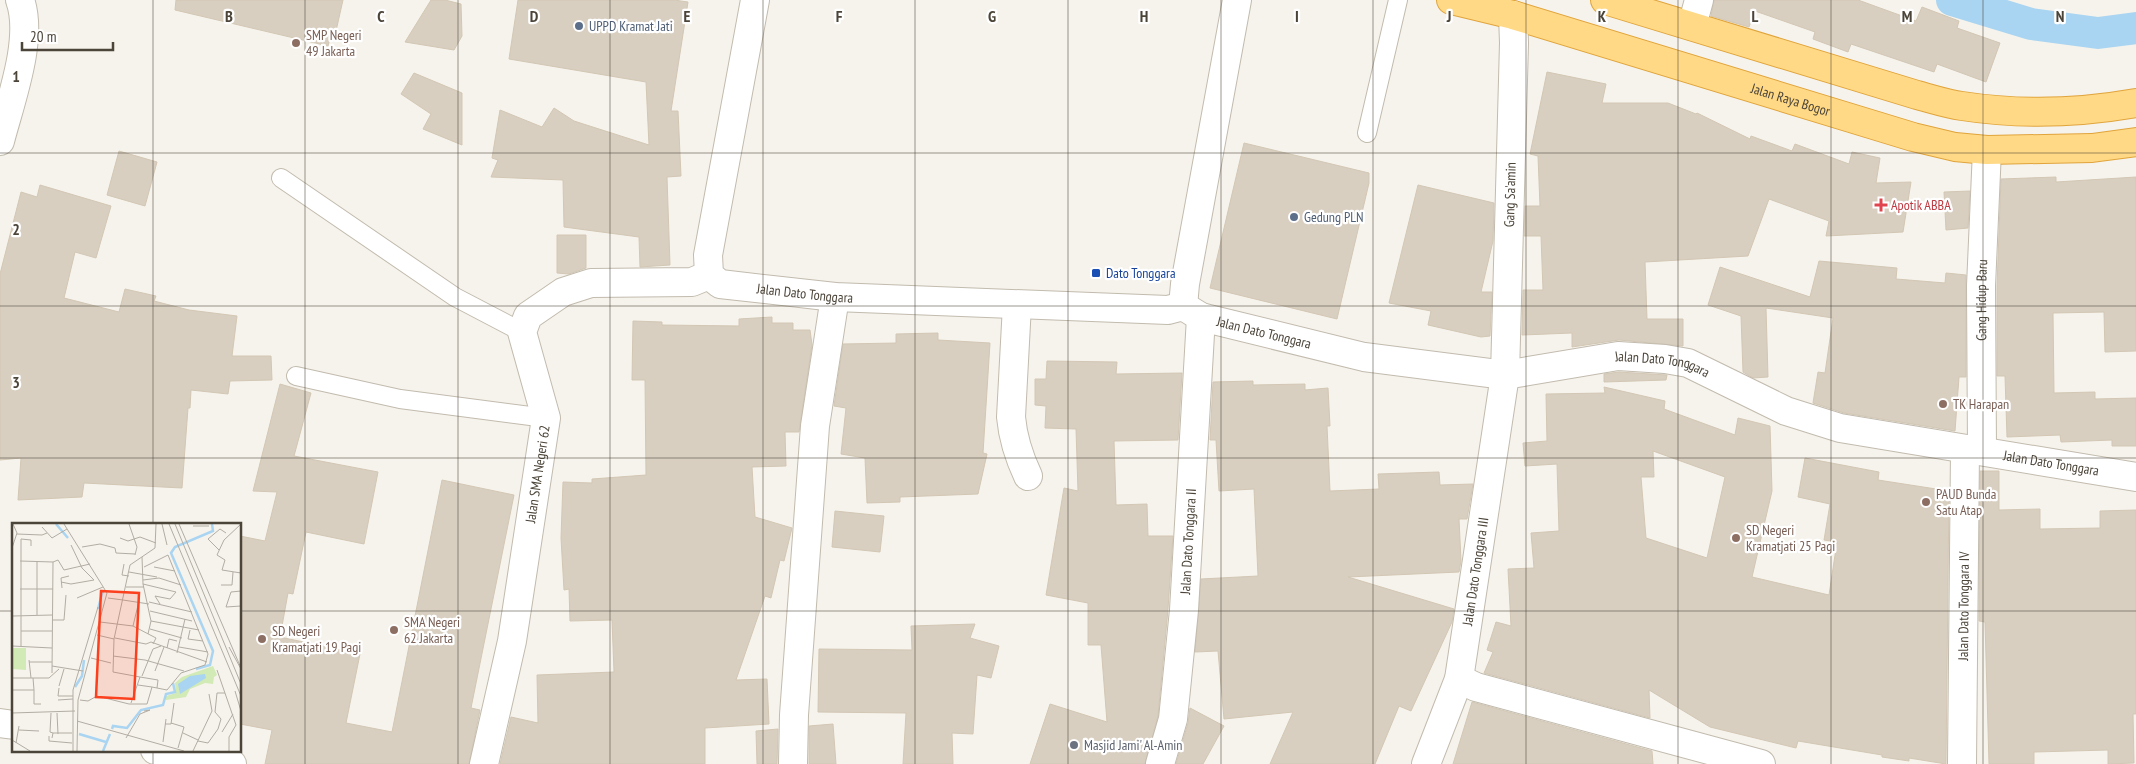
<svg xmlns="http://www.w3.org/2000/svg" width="2136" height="764" font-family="'PT Sans Narrow',sans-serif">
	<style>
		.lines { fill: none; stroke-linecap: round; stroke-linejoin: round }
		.canal { stroke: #a9d4f2; stroke-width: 32 }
		.building { fill: #d8cfc1; stroke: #d3c7b4; fill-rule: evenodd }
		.service-casing { stroke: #c2bbae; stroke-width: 20 }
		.minor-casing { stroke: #c2bbae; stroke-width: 30 }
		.trunk-casing { stroke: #e0a43c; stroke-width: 30 }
		.service { stroke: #fff; stroke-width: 18 }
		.minor { stroke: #fff; stroke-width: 28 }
		.trunk { stroke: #ffd985; stroke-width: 28 }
		.grid { fill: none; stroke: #4b4439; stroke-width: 1; stroke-opacity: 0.55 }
		.service-dot { fill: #5c6f8a; stroke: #fff; stroke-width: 2 }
		.education-dot { fill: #8d6e63; stroke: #fff; stroke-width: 2 }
		.health-dot { fill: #e0444e; stroke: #fff; stroke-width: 2 }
		.transit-dot { fill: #1a4fb4; stroke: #fff; stroke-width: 2 }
		.worship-dot { fill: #6b7280; stroke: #fff; stroke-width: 2 }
		.labels { text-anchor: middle; stroke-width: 4.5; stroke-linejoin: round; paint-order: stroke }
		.service-label { font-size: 14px; fill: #4e5e75; stroke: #fff; text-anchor: start }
		.education-label { font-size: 14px; fill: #785e54; stroke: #fff; text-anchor: start }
		.street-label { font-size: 14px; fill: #4b4439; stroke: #fff }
		.health-label { font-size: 14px; fill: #be3a42; stroke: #fff; text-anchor: start }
		.transit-label { font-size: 14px; fill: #164399; stroke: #fff; text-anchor: start }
		.worship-label { font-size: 14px; fill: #5b616d; stroke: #fff; text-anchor: start }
		.inset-river { fill: none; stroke: #a9d4f2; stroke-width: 2.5 }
		.inset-road { fill: none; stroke: #b2ada4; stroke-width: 1 }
		.view { fill: #fc3f1d; fill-opacity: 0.15; stroke: #fc3f1d; stroke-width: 2.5 }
		.inset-edge { fill: none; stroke: #4b4439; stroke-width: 2.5 }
		.grid-label { font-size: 16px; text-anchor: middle; font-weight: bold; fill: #4b4439; stroke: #fff; stroke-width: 4.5; stroke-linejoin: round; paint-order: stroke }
	</style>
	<rect width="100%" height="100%" fill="#f6f3ec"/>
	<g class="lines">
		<path class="canal" d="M1952,0l79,24 67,9 38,-5"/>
	</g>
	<path class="building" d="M176,0h167l-7,31 -4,-1 -4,16 -153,-36z
		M431,0h14l16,4 1,32 -8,14 -49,-8z
		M518,0h156l14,2 -17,109h7l3,65 -14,1 3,88 -30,2 -1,-30 -75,-10 -1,-47 -72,-3 7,-17 -6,-2 8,-48 42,17 12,-19 20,13 75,24 -3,-63 -137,-23z
		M1714,0h144l58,21 6,-14 37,14 -2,7 43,15 -14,39 -49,-18 -3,8 -83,-28 -3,8 -35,-13 2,-7 -60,-21 -6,16 -38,-11z
		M1547,72l59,12 -4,19h66l28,11 1,-1 53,26 1,-3 41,15 3,-7 54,20 3,-12 28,6 -4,25 35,-1 -8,50 -77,4 3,-15 -60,-22 -21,57 -103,6 2,57h36v27l-64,-6 -47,7v-14l-50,2 1,-45h20l-2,-54h-17l1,-30h15l-2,-50 -8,-2z
		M414,73l48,20v52l-39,-16 8,-15 -30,-20z
		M1244,143l125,30v10l-32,136 -127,-31z
		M119,151l38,11 -12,44 -38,-11z
		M2056,177v5l80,-5v174l-31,1 -1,-40 -51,1 1,80 41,-1v7l41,-1v48h-24v-6l-51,2 -1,-7 -53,2 -2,-61h-8v-90l4,-107z
		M40,185l71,21 -15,52 -21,-6 -11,46 55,14 6,-23 31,7 -2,5 35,9 48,6 -5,40h39l1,24 -42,1 -2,13 -37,-4 -1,18h-2l-6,80 -98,-5 -2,14 -64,3 3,-42 -21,2v-186l21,-82 16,5z
		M1418,185l76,18 -1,38 -12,51h11l-2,44 -9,1 -53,-12 3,-14 -42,-8z
		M1970,191l-2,37 -22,2 -2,-38z
		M557,235h29v33l-17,6 -12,-1z
		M1819,261l78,7 -1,11 49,4 1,-10 20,2v102h-7l-4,54 -111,-18 -31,-10 5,-31 7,1 8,-55 -67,-10 2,69 -15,1 -10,-6 -2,-56 -33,-11 12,-38 90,30z
		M772,317v6h21v7h17l2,15 -13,87h-14l1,34 -34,1 3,50 37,11 -8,33 -4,-1 -9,38 -6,-2 -29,84 31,-1 2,45 -64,4v36h-205l11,-47 27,6 -1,-48 77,-3 -2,-52 -42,1 -1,-32 -5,1 -3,-52 2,-56 29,1v-4l54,-4 -1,-95h-13l1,-59 29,1v3l77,1v-7z
		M938,333v7l52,3 -7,110 4,1 -9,40 -78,3v5l-33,1 -2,-45 -24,-4 5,-46 -12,-2 9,-62 53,-1v-9z
		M1047,361l70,1 -1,12 66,-1 -4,67 -64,1 2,64 31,-1 1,32h25l-5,73 -10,107 -13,48h-115l20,-60 57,18 -6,-77h-13v-42l-42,-8 18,-107 14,3 -2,-62 -31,-1 1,-22 -11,-1v-26h11z
		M1619,372l48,3 -1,5 -62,2v-8z
		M1253,381v4l52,-1v6l23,-2 2,38h-3l3,65 49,-2 -1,-15 61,-2 1,13 33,-1 -6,35h-8l2,42 -2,11 -111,5 106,32 -2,13 -41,89 -12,-5 -24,58h-105l23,-52 -69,7 -6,-68 -23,1 6,-73 57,-3 -4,-87 -35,2 -3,-51h-6l3,-58z
		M280,384l31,9 -17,63 84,16 -14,72 -58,-12 -13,62 -5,-1 -8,44 80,17 -14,69 46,9 50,-252 72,15 -43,213 9,2 -11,54h-204l7,-34 -32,-6v-188l25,5 12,-49 -24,-1z
		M1604,387l61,14 -1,8 71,26 3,-17 32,8 2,65 -20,86 77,18 8,-53 -13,-2 6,-36 -32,-7 7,-39 74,14 -1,8 71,11 -3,273 -37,-6v3l-27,-4v-2l-84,-14 -2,7 -86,-21 -61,-37 1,28 -166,-45 9,-21 -6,-2 9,-28 15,4 -3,-57 26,-1 -3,-35 28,-2 -2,-67 -32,2 -2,-23 24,-2 -1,-47 59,-1zM1653,451l72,26 -18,81 -61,-20 -5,-61h13z
		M1980,471h19v39l41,-1v20l60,-1v-17l36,-1v204h-3l1,49 -26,1v-14l-74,2v12h-45l-4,-142 -6,-1z
		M835,511l49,5 -4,36 -48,-5z
		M975,624l-5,14 29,8 -8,32 -14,-3 -4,59 -21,-1 1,31h-50l3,-51 -88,-1 1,-63 93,1 -1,-24z
		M1472,702l180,49 1,13h-200z
		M1190,708l34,18 -21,38h-27l12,-41z
		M833,724l3,40h-27v-38z
		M778,729l-1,35h-20l-1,-33z"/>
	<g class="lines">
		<defs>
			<path id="service" d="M1367,133l31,-133
				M281,178l174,119 67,35
				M296,376l104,23 146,19"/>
			<g id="minor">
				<path id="s1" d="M755,0l-47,255 1,20 11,9 115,13 333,13 15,-4 18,11 163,40 141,18 113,-19 47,3 23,4 98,48 54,17 296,49"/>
				<path d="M1692,26l7,-26"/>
				<path d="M0,141c10,-39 34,-102 20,-141"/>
				<path d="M1017,305l-6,112c2,22 8,40 17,59"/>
				<path d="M1183,306l2,-22 52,-284"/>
				<path id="s2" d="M1982,451l-1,-165 6,-136"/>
				<path d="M1459,679l17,8 285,77"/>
				<path d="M0,723l14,2"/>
				<path d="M155,750l77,14"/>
				<path id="s3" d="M484,764l28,-123 34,-223 -24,-86 6,-16 35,-24 28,-9 101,-1 17,-7"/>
				<path d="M793,764l1,-49 21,-289 20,-129"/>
				<path id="s4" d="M1160,764l13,-45 11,-109 17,-293"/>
				<path id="s5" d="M1426,764l33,-85 46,-304 9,-332 -1,-28"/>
				<path id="s6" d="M1962,764l3,-314"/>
			</g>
			<g id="trunk">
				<path id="s7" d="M1451,0l62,15 400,122 42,10 32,3 105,-2 44,-6"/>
				<path d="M1605,0l312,95c15,4 30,9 45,11 58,9 117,7 174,-3"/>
			</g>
		</defs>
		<use href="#service" class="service-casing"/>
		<use href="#minor" class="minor-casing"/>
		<use href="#trunk" class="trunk-casing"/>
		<use href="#service" class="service"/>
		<use href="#minor" class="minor"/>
		<use href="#trunk" class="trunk"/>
	</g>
	<path class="grid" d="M153,0v524M305,0v764M458,0v764M610,0v764M763,0v764M915,0v764M1068,0v764M1221,0v764M1373,0v764M1526,0v764M1678,0v764M1831,0v764M1983,0v764M0,153h2136M0,306h2136M0,458h2136M0,611h14M240,611h1896M153,750v14"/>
	<g class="service-dot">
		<circle cx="579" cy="26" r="5"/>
		<circle cx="1294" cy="217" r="5"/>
	</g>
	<g class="education-dot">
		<circle cx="296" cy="43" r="5"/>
		<circle cx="1943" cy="404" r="5"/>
		<circle cx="1926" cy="502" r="5"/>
		<circle cx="1736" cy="538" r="5"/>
		<circle cx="394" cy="630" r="5"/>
		<circle cx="262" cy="639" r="5"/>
	</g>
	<path class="health-dot" d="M1878.5 197.5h5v5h5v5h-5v5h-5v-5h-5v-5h5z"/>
	<rect class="transit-dot" x="1091" y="268" width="10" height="10" rx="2.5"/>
	<circle class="worship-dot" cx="1074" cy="745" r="5"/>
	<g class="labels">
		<g class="service-label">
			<text x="589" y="31">UPPD Kramat Jati</text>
			<text x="1304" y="222">Gedung PLN</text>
		</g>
		<g class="education-label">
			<text x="306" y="40">SMP Negeri<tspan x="306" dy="16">49 Jakarta</tspan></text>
			<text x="1953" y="409">TK Harapan</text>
			<text x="1936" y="499">PAUD Bunda<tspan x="1936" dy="16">Satu Atap</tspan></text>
			<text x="1746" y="535">SD Negeri<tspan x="1746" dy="16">Kramatjati 25 Pagi</tspan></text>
			<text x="404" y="627">SMA Negeri<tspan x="404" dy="16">62 Jakarta</tspan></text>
			<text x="272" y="636">SD Negeri<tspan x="272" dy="16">Kramatjati 19 Pagi</tspan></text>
		</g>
		<g class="street-label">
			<text dy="5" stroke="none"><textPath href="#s7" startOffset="354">Jalan Raya Bogor</textPath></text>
			<text dy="5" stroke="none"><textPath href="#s5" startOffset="579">Gang Sa'amin</textPath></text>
			<text dy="5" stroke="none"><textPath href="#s1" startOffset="379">Jalan Dato Tonggara</textPath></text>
			<text dy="5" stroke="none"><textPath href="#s2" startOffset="151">Gang Hidup Baru</textPath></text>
			<text dy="5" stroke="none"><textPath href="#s1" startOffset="844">Jalan Dato Tonggara</textPath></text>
			<text dy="5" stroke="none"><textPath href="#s1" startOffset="1249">Jalan Dato Tonggara</textPath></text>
			<text dy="5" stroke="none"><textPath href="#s1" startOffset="1654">Jalan Dato Tonggara</textPath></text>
			<text dy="5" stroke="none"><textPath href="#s3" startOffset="295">Jalan SMA Negeri 62</textPath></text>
			<text dy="5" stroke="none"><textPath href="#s4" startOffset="225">Jalan Dato Tonggara II</textPath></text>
			<text dy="5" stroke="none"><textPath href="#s5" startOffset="200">Jalan Dato Tonggara III</textPath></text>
			<text dy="5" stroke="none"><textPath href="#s6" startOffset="158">Jalan Dato Tonggara IV</textPath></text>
		</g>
		<g class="health-label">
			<text x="1891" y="210">Apotik ABBA</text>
		</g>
		<g class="transit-label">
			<text x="1106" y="278">Dato Tonggara</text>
		</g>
		<g class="worship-label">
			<text x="1084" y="750">Masjid Jami' Al-Amin</text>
		</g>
	</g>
	<g transform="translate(12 523)">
		<rect width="229" height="229" fill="#f6f3ec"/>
		<path d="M0,125h14v22l-14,-1zM201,143l4,9 -3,2 -1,7 -8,-1 -15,6 -4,8 -20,3v-4l10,-3 -1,-10 7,-6z" fill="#d2eab5"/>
		<path d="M193,151l1,4 -26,16 -2,-10 12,-8z" fill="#a9d4f2"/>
		<path class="inset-river" d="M44,1l12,14M86,86l5,-19M184,146l14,-4 3,-14 -42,-98 4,-6 38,-16 -1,-7M63,164l7,-11 2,-16M100,206l1,-3 14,2 14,-18 22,-5 3,-11 9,-2 -2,-9M67,211l27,8M91,228l7,-17"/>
		<path class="inset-road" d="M52,1l43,69 -29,107 -1,51M117,1l8,23 -2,8M150,1l5,21M157,1l72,172M163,1l66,160M167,1l62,144M229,1l-17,16 -7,15 8,5 -3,10 19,3M181,3h16M30,4l10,11 15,-9M5,11l25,1 5,-2M108,15l8,3 12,-4 16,6M70,24l18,-3 15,4 1,5 19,1M0,25l5,-15 -4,-9M207,27l-11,-11 12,-10 6,4M130,34l1,27 8,37 -3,13M8,38l33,1 -1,111M41,39l5,-2 6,10 26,-6M112,41l-2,11 7,1M132,44l24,-12 40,99 -3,11 -24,8 -14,17 -15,-3M142,44l21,4M117,49l28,5M131,57l16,-2 22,7M49,59l10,2 23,-4 -12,-12 -11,-23M131,61l33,8 -6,7 -15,-3 5,8M209,62h11l1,-13M114,64h18M50,65l-1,-10 8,-2M8,66h33M229,68l-10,1 -5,15 15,-1M65,75l26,-11M96,75l15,2M111,77l26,4M137,79l43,10M138,88l42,10M25,92v-53M1,93l39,-1M40,97h12l2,-25M139,98l48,9M88,99l33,4 23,12 -3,6M121,103l6,-25M138,106l32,9M178,107l-2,9 15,2M9,108h31M85,112l17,4M103,115l31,6 5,-2 56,20M0,123l40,2M9,123v-107l10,1v6M167,124l29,5M217,124l12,22M155,125l2,-9 8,2M165,130l8,-34M101,133l32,4 39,11M79,135l20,5M17,137l2,18M17,139h23M40,143l31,5M205,147l19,55 -7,12v14M143,148l9,-24M130,153l11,-27 8,-3M128,154l18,3 -1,8M0,155h37l10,-9M47,163l5,-17M47,165l-1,8h15M0,167h22l-1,-12M22,167v14h7M223,168l6,20M46,177l15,-1M68,177l8,1 9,-5 32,8h18l5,-17 -14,-2M119,180l9,-26 -27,-5 1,-33 16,-74 25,-17 1,-24M0,190l63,-2M39,190l-1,19 3,1M45,190l1,21M65,198l107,30M159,200l13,4 -6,21M153,201h6l3,-21M7,207l20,1M210,209l11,-18M171,210l15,7M37,213v5l23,2M40,215l1,-5h19M114,215l14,-24 10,-4 -6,1M0,217l18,11M186,218l10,2 10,-14 3,-10 -6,-7 2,-19h8M151,219l3,-23M4,220l3,-17M61,228v-61l25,-83M181,228l19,-40 -3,-17"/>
		<path class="view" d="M89,68l38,2 -5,106 -38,-2z"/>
		<rect width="229" height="229" class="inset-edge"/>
	</g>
	<g class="grid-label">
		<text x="229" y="22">B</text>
		<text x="381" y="22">C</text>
		<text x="534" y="22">D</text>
		<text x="687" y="22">E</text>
		<text x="839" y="22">F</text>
		<text x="992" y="22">G</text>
		<text x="1144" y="22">H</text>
		<text x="1297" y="22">I</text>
		<text x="1449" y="22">J</text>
		<text x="1602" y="22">K</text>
		<text x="1755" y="22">L</text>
		<text x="1907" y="22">M</text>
		<text x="2060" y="22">N</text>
		<text x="16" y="82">1</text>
		<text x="16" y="235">2</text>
		<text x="16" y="388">3</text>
	</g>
	<path d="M22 42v8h91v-8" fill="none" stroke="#4b4439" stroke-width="2.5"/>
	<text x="30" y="42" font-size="15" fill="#4b4439" stroke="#ffffff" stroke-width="4" paint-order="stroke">20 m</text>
</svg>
